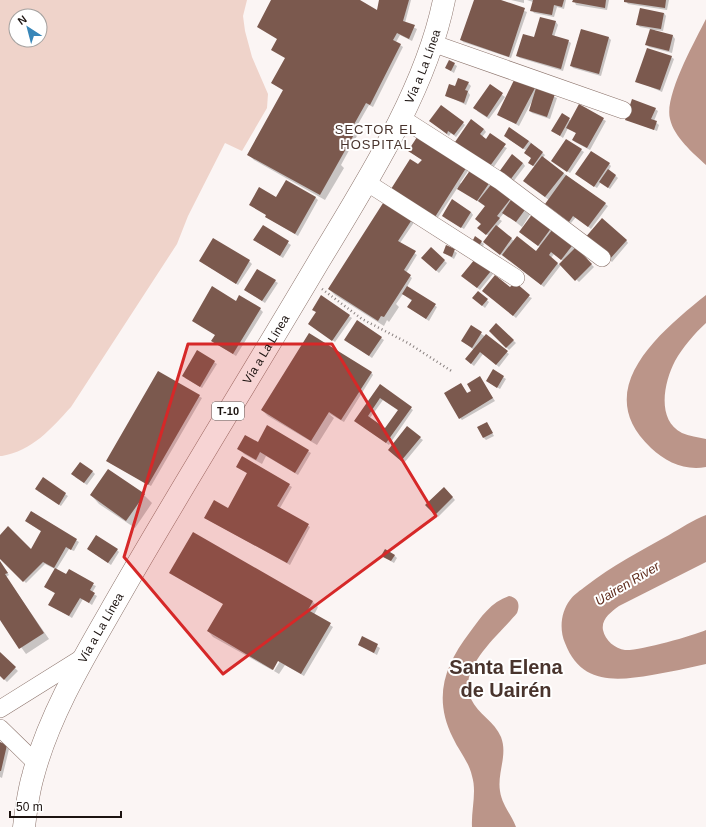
<svg xmlns="http://www.w3.org/2000/svg" width="706" height="827" font-family="Helvetica,sans-serif">
	<style>
		.green { fill: #efd3ca; fill-rule: evenodd }
		.water { fill: #bb9589 }
		.shadow { fill: #0003; fill-rule: evenodd }
		.building { fill: #7b594e; fill-rule: evenodd }
		.lines { fill: none; stroke-linecap: round; stroke-linejoin: round }
		.street-casing { stroke: #8c746c; stroke-width: 18 }
		.highway-casing { stroke: #8c746c; stroke-width: 23 }
		.path { stroke: #8a8280; stroke-width: 2.5; stroke-dasharray: 1 3; stroke-linecap: butt }
		.street { stroke: #fff; stroke-width: 17 }
		.highway { stroke: #fff; stroke-width: 22 }
		.marked { fill: #d62828; fill-opacity: 0.2; stroke: #d62828; stroke-width: 3; stroke-linejoin: round }
		.labels { text-anchor: middle; stroke-width: 4; stroke-linejoin: round; paint-order: stroke }
		.shield { fill: #fff; stroke: #605a58; stroke-width: 1 }
		.shield-label { font-size: 11px; font-weight: bold; fill: #1c1310 }
		.street-label { font-size: 12px; fill: #1c1310; stroke: #fff }
		.neighbourhood-label { font-size: 13px; letter-spacing: 1px; fill: #49342d; stroke: #fff }
		.water-label { font-size: 13px; font-style: italic; fill: #612e1e; stroke: #fff }
		.town-label { font-size: 20px; font-weight: bold; fill: #49342d; stroke: #fff }
	</style>
	<rect width="100%" height="100%" fill="#fbf5f4"/>
	<path class="green" d="M0,0h247l-4,16 2,15 7,26 16,37 -1,14 -25,43 -17,-8 -37,73 -11,28 -106,163c-20,22 -39,44 -69,49h-2zM16,16h24v24h-24z"/>
	<path class="water" d="M706,19v146c-13,-12 -32,-28 -36,-46 -6,-23 25,-78 36,-100z
		M706,295v28c-12,11 -23,24 -31,38 -11,21 -19,59 7,72 7,3 16,4 24,6v28c-21,4 -40,-5 -55,-19 -62,-58 9,-116 55,-153z
		M706,515v47l-87,44c-8,6 -18,13 -16,24 2,10 12,19 22,20 14,1 67,-14 81,-20v34c-18,4 -36,8 -54,11 -36,6 -71,10 -87,-32 -6,-14 -4,-31 5,-43 3,-5 11,-10 16,-14 26,-20 54,-35 83,-51 12,-7 24,-15 37,-20z
		M509,596c10,2 11,9 8,17 -17,21 -61,56 -46,86 7,15 24,23 30,38 7,18 -4,36 -1,54 2,14 11,23 16,36h-44c-1,-17 5,-35 0,-51 -3,-14 -13,-25 -19,-38 -20,-40 -9,-72 17,-106 11,-15 21,-30 39,-36z"/>
	<path class="shadow" d="M272,0h86l19,12 3,-12h31l-6,23 12,6 -5,12 -12,-6 -4,7 7,5 -30,60 -4,-2 -15,26 4,3 -17,31 3,3 -19,32 -71,-40 -6,-6 36,-63 -12,-8 14,-25 -8,-18z
		M475,0h23l29,12 -16,46 -48,-16 -2,-3z
		M511,0h13v3z
		M527,0h39l-2,9 -7,-2 -3,10 -20,-4 -2,-3 1,-8z
		M574,0h35l-2,10 -31,-5z
		M625,0h44l-2,10 -39,-6z
		M664,13l2,3 -3,15 -8,-1v1l18,5 2,3 -3,14 -23,-6 -3,-3 5,-15 -11,-2 -3,-3z
		M556,22l2,3 -4,12 14,4 3,2 -8,28 -43,-13 -3,-2z
		M581,30l28,8 2,2 -10,36 -28,-8 -2,-3z
		M671,57l3,2 -12,33 -25,-11z
		M454,64l3,2 -3,7 -8,-5z
		M468,83l3,3 -3,6 2,3 -4,10 -20,-10 10,-7z
		M490,86l15,11 -16,22 -12,-8z
		M534,88l23,10 -7,21 -18,-6 -2,-2 2,-10 -13,25 -20,-11z
		M580,106l26,15 -16,29 -15,-8 -2,-2 3,-7 -8,-5 -5,10 -10,-7 9,-16 9,6z
		M655,109l3,2 -4,10 5,4 -2,6 -31,-12z
		M433,123h30l2,2 -9,12 -5,-4 -2,3z
		M484,129l2,3 -4,5 25,11 -14,20 -34,-24z
		M507,138l22,3 16,14 -2,3 65,48 -17,23 -15,-12 -5,6 -23,-17 1,-6 -22,-16 8,-17 -3,-2 3,-3 -8,-11z
		M581,150l3,2 -14,21 -15,-10z
		M409,151l61,17 -10,15 2,1 9,-14 60,43 -9,14 -18,-14 -5,6 3,2 -5,6 17,14 22,11 4,-5 -17,-13 11,-20 41,34 19,19 -15,15 -18,-17 -17,22 -57,-43 2,-8 -8,-6 5,-23 -28,-20 -21,32 -43,-27 28,-32zM554,254l9,7 -4,4 -8,-7z
		M523,163l2,3 -12,16 -11,-8z
		M609,164l2,2 -2,4 9,8 -8,11 -9,-7 -4,6 -21,-14z
		M315,197l3,3 -20,36 -32,-19 11,-19z
		M385,202l30,19 -15,22 17,12 -11,18 6,5 -5,9 30,20 -8,14 -18,-12 1,-8 -9,-7 -7,10 3,3 -10,15 -2,-2 -3,6 -49,-31 -6,-6z
		M471,212l2,3 -9,14 -19,-11z
		M263,227l28,18 -8,13 -26,-16z
		M476,238l8,6 -2,4 -6,-4z
		M626,240l2,3 -16,19 -24,-21z
		M447,246l10,7 -3,6 -10,-6z
		M431,249l16,14 -8,10 -14,-12z
		M200,261h49l3,3 -14,21z
		M490,272l3,2 -13,16 -15,-12z
		M275,281l3,2 -13,20 -20,-13z
		M511,289l21,9 -16,20 -30,-25z
		M478,292l11,10 -4,6 -9,-8z
		M236,302l24,7 3,3 -27,44 -24,-15z
		M313,309l36,7 3,2 -17,24 -26,-18 8,-11z
		M496,324l20,19 -7,7 -19,-19z
		M472,327l37,27 -10,13 -16,-13 -9,12 -5,-4 5,-12 -9,-7z
		M381,338l3,2 -12,18 -24,-16z
		M198,351l19,13 -15,24 -17,-10z
		M494,371l12,8 -6,10 -10,-6z
		M371,372l2,3 -29,47 -16,-9 6,5 -17,27 -49,-29 -6,-6z
		M159,373l43,25 -51,88 -41,-23z
		M480,378l15,23 -33,19 -2,-2 1,-34 7,10 4,-3z
		M380,386l33,24 -24,35 -31,-22zM383,400l16,11 -13,18 -16,-11z
		M487,424l7,12 -8,4 -2,-2z
		M420,438l3,2 -19,23 -15,-13z
		M261,445l47,6 3,2 -13,22 -32,-19 -4,8 -18,-10 -5,-6z
		M243,457l49,30 -12,21 30,19 -20,38 -85,-47 23,-9 20,-35 -11,-7z
		M92,471l3,3 -8,11 -12,-8z
		M43,479l25,17 -7,10 -23,-15z
		M444,488l11,12 -17,17 -11,-12z
		M91,495h53l8,8 -17,25 -36,-24z
		M32,512l47,30 -5,9 -5,-2 -13,21 40,16 -4,7 5,3 -5,9 -9,-6 -11,19 -22,-13 6,-11 -11,-7 10,-18 -10,-5 -19,19 -26,-26v-21l31,15 11,-19 -16,-11z
		M193,534l120,68 5,5 -4,8 19,12 -29,49 -19,-11 -6,9 -5,-3 6,-10 -2,-1 -6,10 -59,-33 -5,-6 16,-27z
		M88,549l29,1 2,2 -8,13z
		M394,555l3,3 -3,5 -12,-7z
		M0,561l9,14 -3,2 43,62 -23,15 -26,-36z
		M363,638l17,10 -3,7 -18,-10z
		M0,654l18,17 -11,11 -7,-7z
		M0,743l9,6 -7,29 -2,-1z"/>
	<path class="building" d="M271,0h89l17,10 2,-10h30l-6,21 12,4 -6,14 -12,-6 -4,7 8,4 -31,61 -4,-2 -14,25 4,3 -36,64 -73,-40 36,-65 -12,-7 14,-25 -14,-8 6,-11 -20,-12z
		M474,0h27l24,8 -16,49 -49,-17z
		M533,0h31l-2,7 -8,-2 -2,10 -22,-4z
		M573,0h33l-1,8 -33,-6z
		M624,0h42l-1,8 -41,-6z
		M640,8l24,5 -3,16 -25,-4z
		M540,17l16,4 -4,14 17,5 -8,29 -45,-13 7,-22 11,3z
		M581,29l28,8 -10,37 -29,-8z
		M650,29l23,6 -4,16 -24,-6z
		M647,48l25,8 -12,34 -25,-8z
		M449,60l6,3 -4,8 -6,-3z
		M458,78l11,4 -4,8 3,1 -4,12 -19,-7 4,-12 6,2z
		M515,78l20,10 -19,36 -19,-9z
		M490,84l13,9 -16,24 -14,-9z
		M536,88l19,6 -8,23 -18,-6z
		M632,99l24,9 -5,11 6,2 -3,9 -29,-10z
		M579,104l25,14 -17,30 -15,-8 4,-7 -10,-5z
		M441,105l23,17 -10,13 -6,-4 -1,3 -18,-13z
		M562,113l8,5 -10,18 -9,-5z
		M471,119l13,10 -4,5 6,5 4,-6 16,11 -16,22 -35,-24z
		M509,127l20,14 -6,8 -19,-13z
		M419,134l49,31 -33,52 -44,-28 19,-30 8,5 4,-4 -14,-9z
		M566,139l16,10 -15,23 -16,-11z
		M531,143l12,9 -10,14 -5,-3 3,-5 -7,-5z
		M591,151l19,12 -16,24 -19,-13z
		M512,154l11,9 -13,17 -11,-8z
		M542,156l22,17 -19,24 -22,-16z
		M471,169l19,13 -13,19 -20,-12z
		M608,169l8,6 -8,13 -9,-6z
		M566,175l40,28 -18,24 -15,-11 -4,6 -24,-18z
		M286,180l30,17 -21,37 -30,-17 1,-2 -17,-10 10,-18 17,10z
		M493,182l19,15 -15,19 3,2 -14,17 -9,-7 4,-4 -6,-5 10,-13 -7,-5z
		M513,197l14,10 -11,15 -14,-9z
		M452,199l19,13 -10,16 -19,-12z
		M385,200l28,18 -15,23 18,10 -12,19 7,5 -27,42 -3,-1 -3,5 -50,-32z
		M533,213l19,14 -14,19 -19,-14z
		M602,218l25,22 -18,20 -25,-21z
		M263,225l26,16 -9,15 -27,-16z
		M496,225l16,13 -12,17 -17,-13z
		M555,226l20,16 -14,18 -10,-8 -2,3 9,8 -17,22 -39,-30 15,-19 19,15z
		M475,236l7,5 -3,5 -7,-4z
		M213,238l37,22 -14,24 -37,-23z
		M446,245l9,4 -3,8 -9,-4z
		M431,247l14,13 -9,11 -15,-13z
		M576,247l16,17 -17,17 -16,-17z
		M475,259l16,12 -14,17 -16,-12z
		M257,269l19,11 -14,21 -18,-11z
		M495,275l15,12 5,-5 15,13 -17,21 -31,-25z
		M212,286l24,15 3,-6 22,13 -28,46 -22,-13 4,-6 -23,-14z
		M407,286l29,18 -10,15 -19,-12 5,-7 -10,-6z
		M478,291l10,8 -6,7 -10,-8z
		M321,295l29,20 -18,26 -24,-17 8,-12 -4,-2z
		M357,320l25,17 -13,19 -25,-16z
		M496,323l18,17 -8,8 -17,-17z
		M471,325l11,7 -10,16 -11,-7z
		M309,333l63,39 -31,48 -12,-8 -18,29 -50,-31z
		M486,334l22,17 -12,14 -16,-13 -9,12 -6,-5z
		M197,350l18,11 -15,26 -18,-11z
		M493,369l11,7 -7,12 -11,-7z
		M158,371l42,24 -52,90 -42,-24z
		M480,376l13,22 -34,21 -15,-26 17,-10 6,10 4,-2 -4,-7z
		M380,384l32,23 -26,36 -32,-22zM380,398l18,12 -13,18 -17,-12z
		M487,422l6,11 -10,5 -6,-11z
		M267,425l42,25 -14,23 -35,-21 -4,8 -19,-11 8,-14 13,7z
		M407,426l14,11 -20,24 -13,-11z
		M242,456l48,28 -13,22 32,18 -22,39 -83,-45 10,-18 14,8 19,-35 -11,-6z
		M80,462l13,9 -9,12 -13,-9z
		M108,469l37,25 -19,27 -36,-26z
		M43,477l23,16 -7,12 -24,-16z
		M444,487l9,10 -18,18 -10,-10z
		M31,511l46,28 -6,11 -5,-3 -12,21 -11,-6 -20,20 -23,-23v-24l8,-9 23,23 10,-18 -16,-10z
		M193,532l120,69 -5,9 23,13 -30,51 -23,-13 -5,9 -66,-39 16,-27 -54,-31z
		M96,535l22,14 -10,14 -21,-14z
		M385,549l10,6 -4,6 -10,-5z
		M0,561l8,12 -3,1 39,59 -25,16 -19,-29z
		M55,568l11,6 3,-5 25,14 -4,7 5,3 -6,10 -9,-5 -11,18 -21,-11 7,-12 -11,-6z
		M362,636l16,8 -4,9 -16,-8z
		M0,652l16,15 -12,13 -4,-4z
		M0,742l7,3 -6,26h-1z"/>
	<g class="lines">
		<defs>
			<path id="street" d="M432,43l191,67
				M400,117l100,64 102,77
				M366,182l150,96
				M0,709l85,-53
				M0,728l37,36"/>
			<g id="highway">
				<path id="s1" d="M24,827c2,-17 4,-34 9,-51 17,-65 56,-127 89,-185 64,-111 132,-220 197,-330 47,-78 107,-171 125,-261"/>
			</g>
		</defs>
		<use href="#street" class="street-casing"/>
		<use href="#highway" class="highway-casing"/>
		<path class="path" d="M322,289l40,30 46,24 45,29"/>
		<use href="#street" class="street"/>
		<use href="#highway" class="highway"/>
	</g>
	<path class="marked" d="M188,344h144l104,172 -213,158 -99,-117z"/>
	<g class="labels">
		<rect class="shield" x="212" y="402" width="32" height="18" rx="3"/>
		<g class="shield-label">
			<text x="228" y="415">T-10</text>
		</g>
		<g class="street-label">
			<text dy="4" stroke="none"><textPath href="#s1" startOffset="863">Vía a La Línea</textPath></text>
			<text dy="4" stroke="none"><textPath href="#s1" startOffset="539">Vía a La Línea</textPath></text>
			<text dy="4" stroke="none"><textPath href="#s1" startOffset="215">Vía a La Línea</textPath></text>
		</g>
		<g class="neighbourhood-label">
			<text x="376" y="134">SECTOR EL<tspan x="376" dy="15">HOSPITAL</tspan></text>
		</g>
		<g class="water-label">
			<text transform="translate(627 583) rotate(-31)" y="5">Uairen River</text>
		</g>
		<g class="town-label">
			<text x="506" y="674">Santa Elena<tspan x="506" dy="23">de Uairén</tspan></text>
		</g>
	</g>
	<g transform="translate(28 28) rotate(324)"><circle r="19" fill="#ffffff" stroke="#a4a19f"/>
	<path d="M0-3L7 15L0 10L-7 15Z" fill="#3886b8"/>
	<text y="-6" font-size="11" font-weight="bold" text-anchor="middle" fill="#1c1310">N</text>
	</g>
	<path d="M10 811v6h111v-6" fill="none" stroke="#1c1310" stroke-width="2"/>
	<text x="16" y="811" font-size="12" fill="#1c1310" stroke="#ffffff" stroke-width="3" paint-order="stroke">50 m</text>
</svg>
